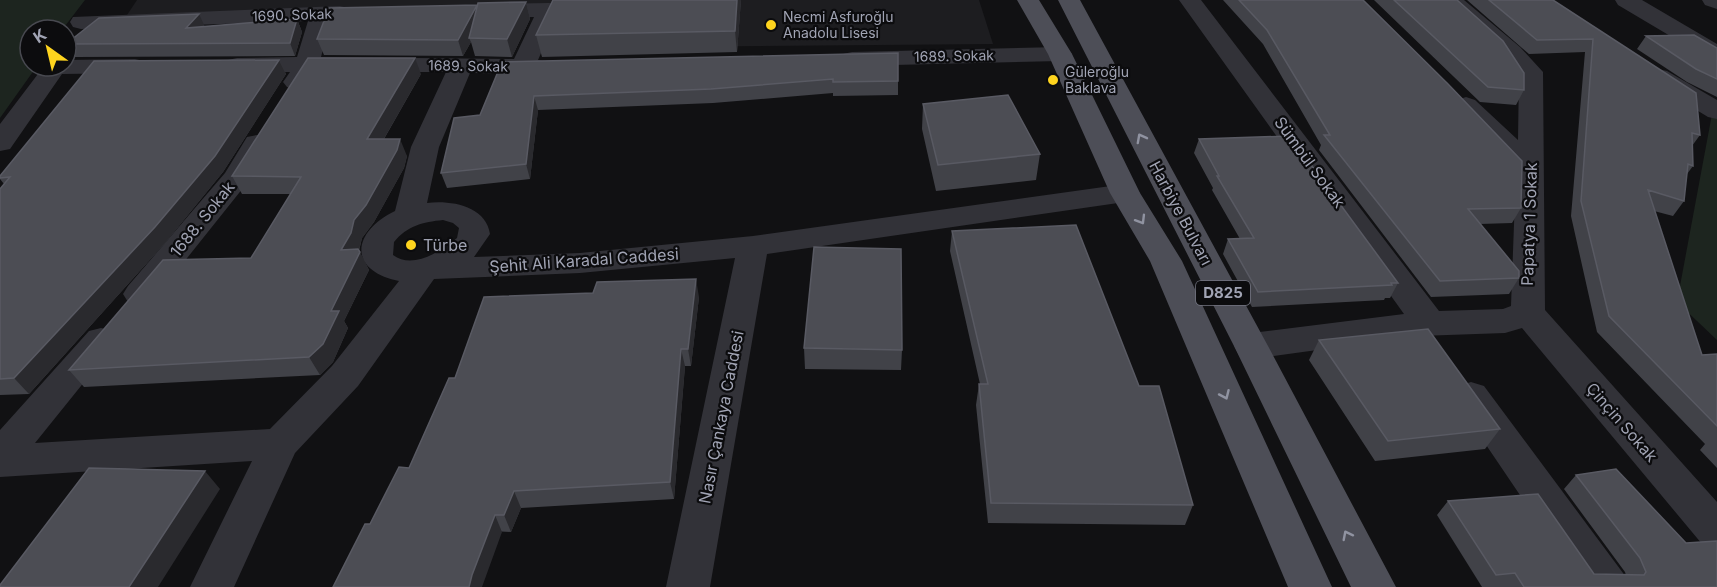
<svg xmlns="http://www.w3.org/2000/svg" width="1717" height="587" font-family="Inter,sans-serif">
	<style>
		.built { fill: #1d1d20 }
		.green { fill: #1d251f }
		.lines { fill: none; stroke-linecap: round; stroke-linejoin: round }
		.street { fill: #323238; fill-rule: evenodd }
		.primary { fill: #4d4e57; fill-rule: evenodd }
		.wall { fill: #414248 }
		.shaded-wall { fill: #2a2a2e }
		.building { fill: #4c4d54; stroke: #595a63; stroke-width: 1.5 }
		.oneway { stroke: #9093a1 }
		.poi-dot { fill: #fed41e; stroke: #0c0c0e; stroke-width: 2 }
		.labels { text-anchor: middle; stroke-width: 4.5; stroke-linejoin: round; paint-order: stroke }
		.far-street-label { font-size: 14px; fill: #a1a4b4; stroke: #0c0c0e }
		.far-poi-label { font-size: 14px; fill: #a1a4b4; stroke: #0c0c0e; text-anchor: start }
		.shield { fill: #0c0c0e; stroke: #747682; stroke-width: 1.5 }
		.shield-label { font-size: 15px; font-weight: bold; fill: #a1a4b4 }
		.street-label { font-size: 16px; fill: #a1a4b4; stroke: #0c0c0e }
		.poi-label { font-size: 16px; fill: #a1a4b4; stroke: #0c0c0e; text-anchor: start }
	</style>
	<rect width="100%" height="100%" fill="#111113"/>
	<path class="built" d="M137,0h417l-3,5 -426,13z
		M568,0h411l14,44 -449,4z"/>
	<path class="green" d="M0,0h85l-23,30h-32v36h7l-37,52z
		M1712,114l5,3v223l-40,-38z"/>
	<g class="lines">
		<path class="street" d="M1179,0h22l238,311 64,-2 8,-3 5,-136 -63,-65 4,-5 9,-3 9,3 43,40 1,-67 -79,-73h24l56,47 23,25 2,238 172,192v47l-15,-5 -180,-216 -17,5 -86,3 -168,23 -12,-4 -5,-9 5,-9 12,-4 153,-19z
			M1615,0h27l75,44v17l-8,-2 -91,-54z
			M1702,0h15v9l-12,-4z
			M549,3l8,2 3,5 -22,50 16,2 3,5 -3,5 -9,2 -75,-1 -31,74 -12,56c24,-3 59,3 63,31l-16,23 106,-4 173,-17 372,-52 10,3 5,6 -5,6 -10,3 -358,52 -57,333h-44l69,-329 -155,15 -146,6 -76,107 -63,67 -61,134h-44l62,-126 -252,16v-47l89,-99 12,-3 12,3 5,9 -83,103 235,-14 62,-63 67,-85c-53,-11 -46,-50 -4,-70l16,-64 35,-75h-131l-10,15 -9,3 -9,-3 -4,-5 7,-10h-53l-9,-2 -3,-5 3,-5 9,-2 60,-1 11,-36 -227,8 -8,-2 -3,-5 3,-5 267,-11 8,2 3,5 -3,5 -17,2 -10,37 193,2 20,-42 -50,1 -8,-2 -3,-5 3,-5 8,-2zM443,220l10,3 6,5 -2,10c-16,13 -44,32 -64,17l1,-13c13,-16 29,-20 49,-22z
			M1060,47l8,2 4,5 -4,5 -8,2 -208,5 -9,-2 -3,-5 3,-5 9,-2z
			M135,59l9,2 3,5 -3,5 -9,2 -73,1 -52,75 -10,2v-27l44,-58h22v-6z
			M1658,69l9,2 50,29v19l-9,-2 -59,-36 -3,-5 3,-5z
			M257,135l10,2 4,6 -24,40 -95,119 -12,3 -12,-3 -5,-8 5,-8 97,-113 22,-36z
			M1471,382l13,4 139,187 6,14h-47l-129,-191 5,-10z"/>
		<path class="primary" d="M1017,0h22l33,54 68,139 42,68 150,326h-44l-138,-326 -40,-68 -62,-139z
			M1058,0h22l188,346 128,241h-45l-117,-241z"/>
	</g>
	<path class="wall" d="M741,0l-4,52 -195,5 -6,-22z
		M1223,0h140l158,208 -9,15 -32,1 39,54 -10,16 -78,3 -112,-147 2,-5 -58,-101z
		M1374,0h83l67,90 -8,15 -36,-3z
		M1467,0h86l147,135 -8,11 1,20 -6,8 -3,27 -11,15 -19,-5 48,144 15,-1v114l-17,-18 5,-6 -108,-112 -26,-116 14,-164 -56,2z
		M526,2l4,17 -18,38 -37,-1 -4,-14 -8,14 -139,-1 -7,-16 160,-34z
		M297,19l5,13 -7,24 -221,1 -8,-12v-1l139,-17z
		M1646,36l71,12v49l-30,-15 -50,-33z
		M279,60l7,14 -63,98 -58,71 -136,151 -29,1v-206l4,-5 -4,-5v-3z
		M502,62l396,19v14l-65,1v-3l-120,10 -175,7 -8,69 -83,9 -6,-15 39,-58z
		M421,74l-37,65 23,17 -3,12 -30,54 -12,16 -3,13 10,19 -25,51 4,7 -15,34 -13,13 -236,12 -15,-17 182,-112 40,-64h-49l-10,-18z
		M923,104l117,50 -4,26 -100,11 -14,-62z
		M1199,139l199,144 -8,15h-5l-1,2 -132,7 -29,-53 5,-15h12l-28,-49 1,-2 -19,-35z
		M952,231l187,155 54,119 -8,20 -197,-2 -12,-118 3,-21h1l-30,-133z
		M593,293l106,4 -8,69h-6l-11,133 -153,9 -10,24 -141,-8 39,-56 46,-90z
		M1319,340l181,89 -15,20 -110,12 -66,-101z
		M804,348l98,2 -1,20 -96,-1z
		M1576,475l141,112h-235l-45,-72 11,-14 146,73 32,1 -1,-3 -61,-83z"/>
	<path class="shaded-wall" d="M737,0h4l-4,52 -2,-21z
		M526,2l4,17 -18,38 -5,-18z
		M478,5l-9,33 2,4 -8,14 -5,-16z
		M199,14l6,13 -19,1z
		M297,19l5,13 -7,24 -5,-13z
		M415,58l6,16 -47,82 -7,-17z
		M279,60l7,14 -63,98 -58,71 -136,151 -15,-16z
		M534,96l4,14 -8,69 -4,-15z
		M400,139l7,17 -3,12 -30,54 -12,16 -3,12h-18l13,-30z
		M360,252l9,18 -25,51 4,7 -15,34 -13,13 -11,-18 22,-46z
		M696,279l3,18 -8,69 -3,-17z
		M681,349l4,17 -11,133 -4,-17z
		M205,471l15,18 -62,98h-29z
		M514,491l7,17 -10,24 -7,-17z
		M495,515l7,17 -20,55h-13l3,-12z"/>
	<path class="building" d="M553,0h184l-2,31 -199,4z
		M1239,0h124l85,84 74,77 -1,47 -53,1 51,62v7l-79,3 -116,-146h6l-63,-105z
		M1394,0h63l46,41 21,32v17l-36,-3z
		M1489,0h64l143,93 4,42 -8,-2 1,33 -5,-2 -4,37 -36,-11 54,165 15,-1v72l-108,-110 -28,-115 12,-162 -56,1z
		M526,2l-19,37 -38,-1 9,-35z
		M477,5l-19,35 -141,-1 12,-31z
		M199,14l-13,14 111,-9 -7,24 -224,1 33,-26z
		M1694,35l23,13v31l-21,-10 -50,-33z
		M898,53v28l-65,1v-3l-122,10 -177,7 -8,68 -85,9 13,-55 26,-3 22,-53z
		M308,58h107l-48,81h33l-3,11 -31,55 -12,15 -3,13 -10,17 17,-1 2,3 -29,59h8l-16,33 -14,13 -240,13 94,-110 88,-2 50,-81 -69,-1z
		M279,60l-64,96 -60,71 -141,151 -14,1v-190l10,-12 -10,1v-2l94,-115z
		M1008,95l32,59 -102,11 -15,-61z
		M1290,136l108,147h-7l1,2 -134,7 -30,-53 26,-1 -37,-62h2l-20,-37z
		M1076,225l63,161h20l34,119 -202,-2 -12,-119h9l-36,-153z
		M814,247l87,2 1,101 -98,-2z
		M696,279l-8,70h-7l-11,133 -156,9 -10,24h-9l-23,60 -3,12h-136l32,-63h5l29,-57 10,1 40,-90h6l29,-81 109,-4 4,-11z
		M1428,329l72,100 -112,12 -69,-101z
		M89,468l116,3 -76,116h-129v-2z
		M1616,469l70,74 31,-2v46h-193l-9,-14 -19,2 -48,-74 90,-7 56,80 50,1 2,-3 -6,-14 -64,-83z"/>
	<defs><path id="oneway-chevron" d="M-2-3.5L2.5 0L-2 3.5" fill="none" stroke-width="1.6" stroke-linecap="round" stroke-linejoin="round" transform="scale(1.5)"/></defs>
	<g class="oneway">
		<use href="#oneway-chevron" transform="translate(1141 138) rotate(-118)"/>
		<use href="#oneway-chevron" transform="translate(1141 220) rotate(59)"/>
		<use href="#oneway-chevron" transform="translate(1225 395) rotate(66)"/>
		<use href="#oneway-chevron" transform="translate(1347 535) rotate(-117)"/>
	</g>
	<g class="poi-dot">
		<circle cx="771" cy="25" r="6"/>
		<circle cx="1053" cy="80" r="6"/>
		<circle cx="411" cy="245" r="6"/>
	</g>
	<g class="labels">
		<g class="far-street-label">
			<text transform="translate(292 15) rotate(-2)" y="5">1690. Sokak</text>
			<text transform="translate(954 56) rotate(-1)" y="5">1689. Sokak</text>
			<text transform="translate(468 66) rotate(1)" y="5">1689. Sokak</text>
		</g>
		<g class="far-poi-label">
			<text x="783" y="22">Necmi Asfuroğlu<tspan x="783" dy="16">Anadolu Lisesi</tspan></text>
			<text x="1065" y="77">Güleroğlu<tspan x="1065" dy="16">Baklava</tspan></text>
		</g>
		<rect class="shield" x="1196" y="281" width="54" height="24" rx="4.5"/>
		<g class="shield-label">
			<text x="1223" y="298">D825</text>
		</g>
		<g class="street-label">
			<text transform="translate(1310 162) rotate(54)" y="6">Sümbül Sokak</text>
			<text transform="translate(1181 213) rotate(62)" y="6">Harbiye Bulvarı</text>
			<text transform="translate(202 219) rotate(-51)" y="6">1688. Sokak</text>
			<text transform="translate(1529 224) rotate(-88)" y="6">Papatya 1 Sokak</text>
			<text transform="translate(584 260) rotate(-4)" y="6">Şehit Ali Karadal Caddesi</text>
			<text transform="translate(721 417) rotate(-79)" y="6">Nasır Çankaya Caddesi</text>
			<text transform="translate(1622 422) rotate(49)" y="6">Çinçin Sokak</text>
		</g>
		<g class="poi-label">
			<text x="423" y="251">Türbe</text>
		</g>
	</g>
	<g transform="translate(48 48) rotate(326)"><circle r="28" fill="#0c0c0e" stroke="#484950" stroke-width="1.5"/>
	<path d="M0-4.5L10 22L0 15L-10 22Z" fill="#fed41e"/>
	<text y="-9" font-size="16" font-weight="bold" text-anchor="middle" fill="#a1a4b4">K</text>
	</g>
</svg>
